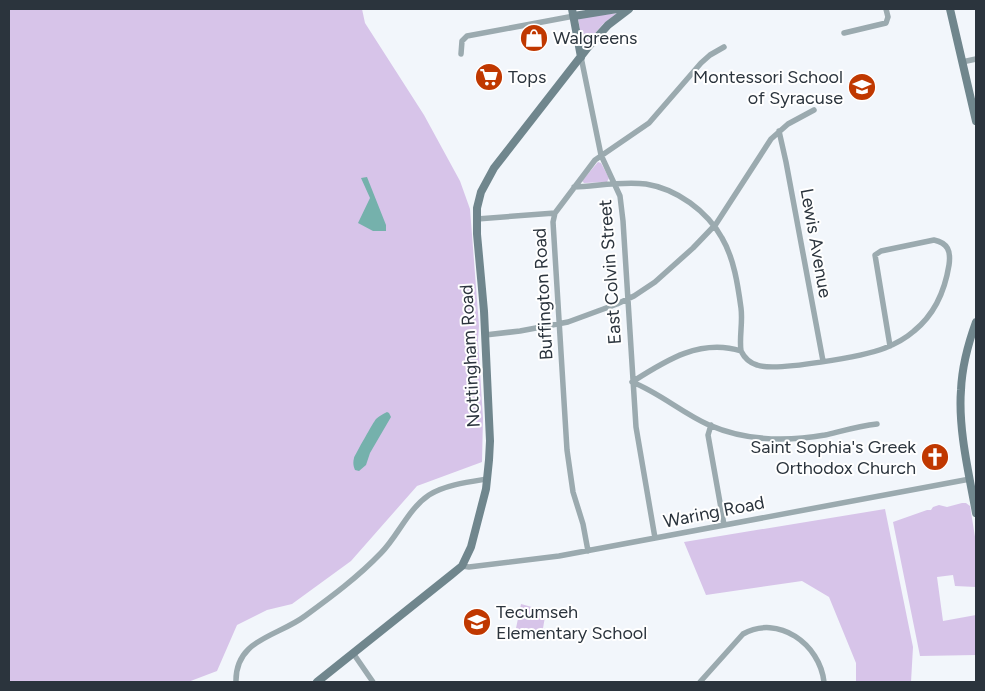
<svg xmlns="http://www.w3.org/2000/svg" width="985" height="691" font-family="Figtree,sans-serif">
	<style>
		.green { fill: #d7c4e9 }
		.water { fill: #75b1ac }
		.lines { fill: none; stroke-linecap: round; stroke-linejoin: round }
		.street { stroke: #9baaaf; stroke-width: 5.5 }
		.secondary { stroke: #70868d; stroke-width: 8 }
		.labels { text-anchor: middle; stroke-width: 4; stroke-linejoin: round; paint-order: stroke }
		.poi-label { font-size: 18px; fill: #2b343d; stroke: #fff; text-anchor: start }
		.street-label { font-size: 18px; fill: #2b343d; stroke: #fff }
	</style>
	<rect width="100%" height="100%" fill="#f2f6fb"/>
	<path class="green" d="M9,9h353l3,14 59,92 36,66 10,28 9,117 -1,14 5,78 -1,44 -65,24 -66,75 -59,43 -25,6 -30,15 -20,46 -29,11h-179z
		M617,13l-14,11 -20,23 -5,-29z
		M598,162l3,1 8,15 -2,4 -23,1 -2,-2z
		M962,503h4l4,3 6,37v44l-21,-1 -2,-11 -16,2 6,44 33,-6v40l-56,1 -27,-134 34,-12h4l2,-3 6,-2 8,2z
		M885,509l28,138 -2,35h-55v-19l-27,-66 -27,-16 -96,14 -22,-53z
		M521,604l25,7 -4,23 -5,4 -22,-5z"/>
	<path class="water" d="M367,177l19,48v6h-13l-15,-8 12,-25 -9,-20z
		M387,412l2,1 2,4 -21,36 -4,12 -7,6 -4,-1c-2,-5 -2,-8 -1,-12 1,-3 20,-37 22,-39 3,-3 7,-5 11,-7z"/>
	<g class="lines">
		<path class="street" d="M844,33l42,-10 2,-6 -2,-8
			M461,54l1,-13 5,-5 107,-20
			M581,57l20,98 19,41 3,25 13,206 19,111
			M962,62l14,-3
			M779,131l7,31 37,199
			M574,187c23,-1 49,-6 72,-3 31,5 61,27 76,54 12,20 16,48 19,70 2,15 -2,29 0,43
			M477,219l78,-6
			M485,335l35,-4 48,-9 49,-18 17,-8 21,-14 38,-34 23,-24 55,-85 17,-15 26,-14
			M632,382c33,-21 68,-44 109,-31 3,6 9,12 16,14 19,7 108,-9 128,-17 10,-4 21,-10 29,-17 21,-17 31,-41 35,-66 2,-14 -1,-22 -15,-25l-53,11 -6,4 15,91
			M632,382c28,11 50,31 77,43 37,16 76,17 116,10 17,-4 34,-9 52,-11
			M711,425l-3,10 16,90
			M588,551l-5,-27 -10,-32 -6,-42 -14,-228 2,-9 40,-53 54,-37 52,-60 9,-8 14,-8
			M462,566l7,1 90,-11 411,-77
			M353,653l20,29
			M236,682c-1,-43 41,-45 69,-66 26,-19 53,-39 76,-63 17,-17 27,-44 48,-58 16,-10 39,-13 58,-16
			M700,682l43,-48c35,-20 77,10 81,48"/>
		<path class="secondary" d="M572,9l9,48
			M950,9l26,112
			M574,16l43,-7h10
			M976,322c-8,22 -14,44 -15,68 -3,39 8,84 15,123
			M317,682l134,-107 11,-9 9,-19 15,-58 3,-29 1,-19 -6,-130 -7,-77v-26l4,-16 13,-24 95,-122 19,-21 21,-16"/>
	</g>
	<defs>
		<symbol id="shop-disc" viewBox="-11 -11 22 22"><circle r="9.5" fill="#c03800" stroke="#fff"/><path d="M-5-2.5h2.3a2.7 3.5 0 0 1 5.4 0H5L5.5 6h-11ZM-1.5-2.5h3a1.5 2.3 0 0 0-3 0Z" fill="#fff"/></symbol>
		<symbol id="supermarket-disc" viewBox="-11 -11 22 22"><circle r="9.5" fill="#c03800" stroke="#fff"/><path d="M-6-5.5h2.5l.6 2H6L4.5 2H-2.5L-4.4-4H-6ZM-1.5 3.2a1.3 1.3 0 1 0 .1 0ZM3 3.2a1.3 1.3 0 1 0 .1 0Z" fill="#fff"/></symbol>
		<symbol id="school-disc" viewBox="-11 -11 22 22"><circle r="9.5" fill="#c03800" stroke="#fff"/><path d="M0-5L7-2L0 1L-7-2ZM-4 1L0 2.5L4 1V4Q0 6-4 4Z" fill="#fff"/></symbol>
		<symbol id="church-disc" viewBox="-11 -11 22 22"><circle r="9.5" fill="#c03800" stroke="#fff"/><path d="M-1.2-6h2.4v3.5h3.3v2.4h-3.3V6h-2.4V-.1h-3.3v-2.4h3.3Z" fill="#fff"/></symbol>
	</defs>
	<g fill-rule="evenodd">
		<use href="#shop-disc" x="518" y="22" width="32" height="32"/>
		<use href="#supermarket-disc" x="473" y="61" width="32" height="32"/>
		<use href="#school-disc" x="846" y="71" width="32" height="32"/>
		<use href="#church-disc" x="919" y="441" width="32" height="32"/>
		<use href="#school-disc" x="461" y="606" width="32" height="32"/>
	</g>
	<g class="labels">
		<g class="poi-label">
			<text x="553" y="44">Walgreens</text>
			<text x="508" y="83">Tops</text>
			<text x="843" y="83" text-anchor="end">Montessori School<tspan x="843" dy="21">of Syracuse</tspan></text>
			<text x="916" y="453" text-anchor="end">Saint Sophia's Greek<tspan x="916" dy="21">Orthodox Church</tspan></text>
			<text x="496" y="618">Tecumseh<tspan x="496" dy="21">Elementary School</tspan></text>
		</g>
		<g class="street-label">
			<text transform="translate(816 243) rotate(80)" y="6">Lewis Avenue</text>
			<text transform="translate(610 272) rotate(-94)" y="6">East Colvin Street</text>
			<text transform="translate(543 294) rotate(-93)" y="6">Buffington Road</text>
			<text transform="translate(470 356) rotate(-93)" y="6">Nottingham Road</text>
			<text transform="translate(714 512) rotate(-11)" y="6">Waring Road</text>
		</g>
	</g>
	<rect width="985" height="691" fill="none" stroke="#2b343d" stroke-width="20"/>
</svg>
